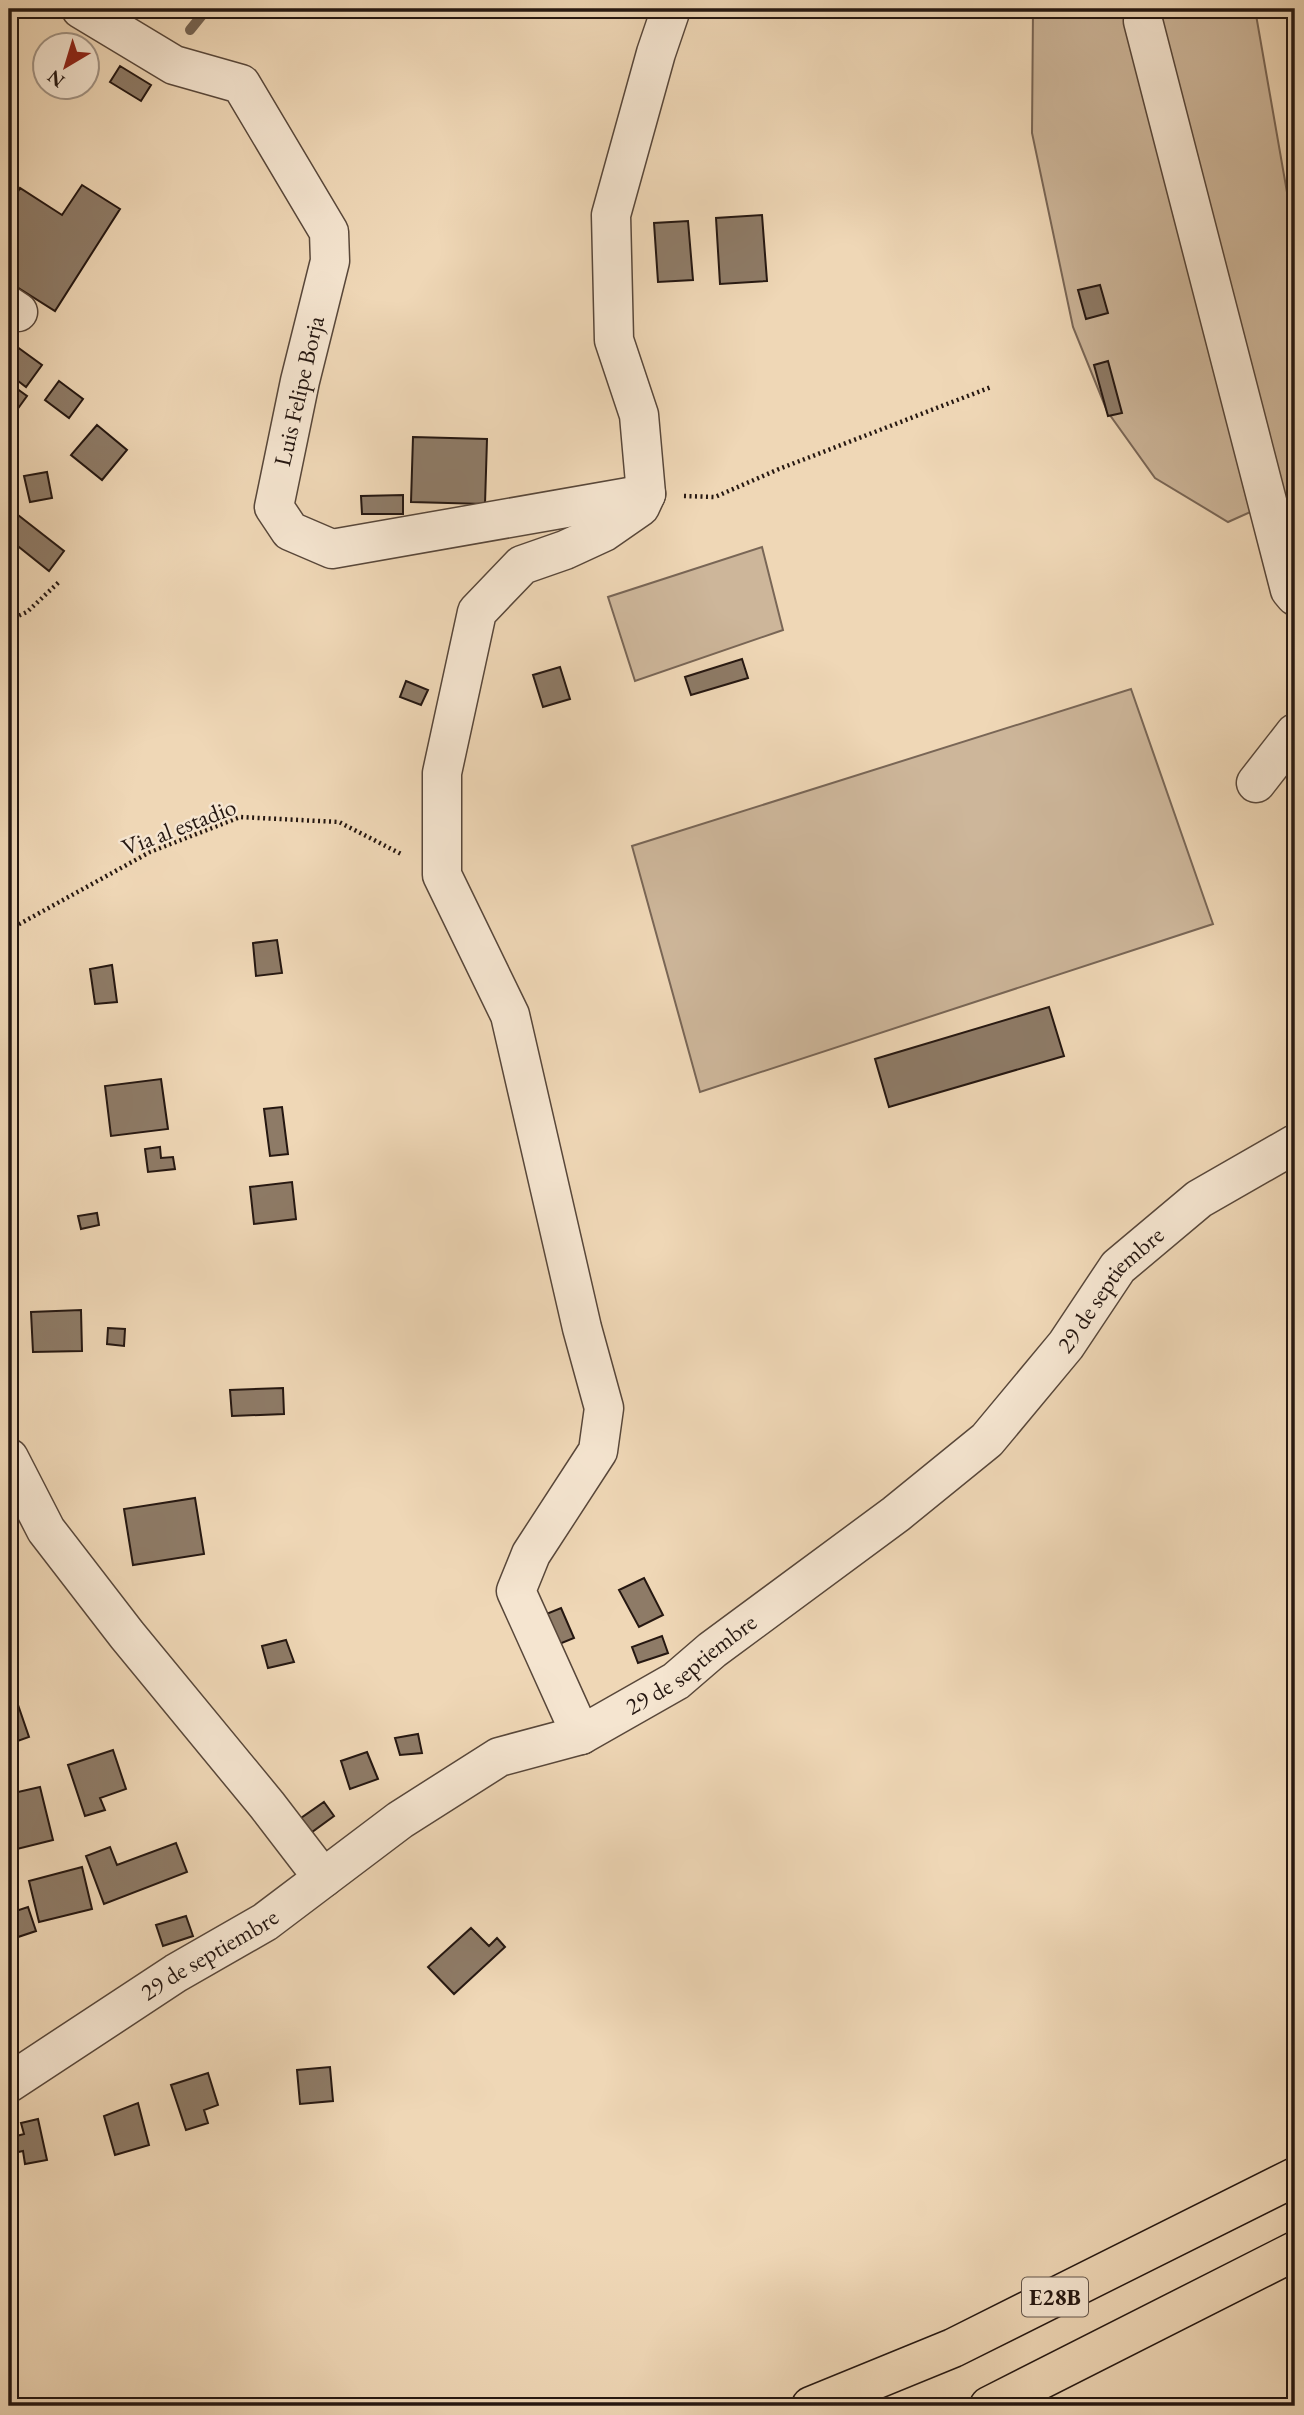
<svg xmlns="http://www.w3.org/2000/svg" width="1304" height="2415" font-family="'EB Garamond',serif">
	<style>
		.green { fill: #cdb69a; stroke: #796656; stroke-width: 2 }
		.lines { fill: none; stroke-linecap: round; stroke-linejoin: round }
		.stream { stroke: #756352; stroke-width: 10 }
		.building { fill: #8e7b67; stroke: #251711; stroke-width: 2 }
		.minor-casing { stroke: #58473a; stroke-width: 41 }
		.highway-casing { stroke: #251711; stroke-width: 41 }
		.path { stroke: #251711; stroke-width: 4.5; stroke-dasharray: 2 3.5; stroke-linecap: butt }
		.minor { stroke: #f5e5d0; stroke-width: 38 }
		.highway { stroke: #efd7b6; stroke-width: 38 }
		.labels { text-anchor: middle; stroke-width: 5; stroke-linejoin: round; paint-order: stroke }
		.shield { fill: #f5e5d0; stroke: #63554a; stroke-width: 2 }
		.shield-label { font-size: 23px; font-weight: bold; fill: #251711 }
		.street-label { font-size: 24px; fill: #251711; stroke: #f5e5d0 }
	</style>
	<rect width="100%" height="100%" fill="#efd7b6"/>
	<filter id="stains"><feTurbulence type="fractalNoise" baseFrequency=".00286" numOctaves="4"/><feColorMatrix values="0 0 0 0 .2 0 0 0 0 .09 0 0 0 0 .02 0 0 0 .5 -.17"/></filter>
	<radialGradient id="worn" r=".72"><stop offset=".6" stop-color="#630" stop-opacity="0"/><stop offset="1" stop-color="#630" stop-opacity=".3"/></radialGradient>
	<path class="green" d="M1033,9h222l40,229v254l-67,30 -73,-44 -48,-67 -34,-84 -41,-194z
		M762,547l21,83 -148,51 -27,-84z
		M1131,689l82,235 -513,168 -68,-246z"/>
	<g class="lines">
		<path class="stream" d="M190,30l17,-21"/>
	</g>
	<path class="building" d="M120,66l31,19 -10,16 -31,-19z
		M82,185l38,24 -65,102 -46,-29v-75l11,-19 42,27z
		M762,215l5,66 -47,3 -4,-66z
		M688,221l5,59 -35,2 -4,-59z
		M1100,285l8,28 -22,6 -8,-29z
		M9,341l33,24 -16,22 -17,-13z
		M1108,361l14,52 -14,3 -14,-51z
		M59,381l24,18 -14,19 -24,-18z
		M9,383l18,13 -18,25z
		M97,425l30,25 -25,30 -31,-25z
		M413,437l74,2 -2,65 -74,-2z
		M47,472l5,26 -22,4 -6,-26z
		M403,495v19h-41l-1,-18z
		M18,515l46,36 -15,20 -40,-32v-12z
		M742,659l6,19 -57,17 -6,-18z
		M560,667l10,32 -27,8 -10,-32z
		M406,681l22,9 -7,15 -21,-8z
		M277,940l5,33 -26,3 -3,-33z
		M112,965l5,37 -22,2 -5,-35z
		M1049,1007l15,49 -175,51 -14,-48z
		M161,1079l7,50 -57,7 -6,-50z
		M282,1107l6,47 -18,2 -6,-47z
		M160,1147l1,11 12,-1 2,12 -27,3 -3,-23z
		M292,1182l4,37 -42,5 -4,-37z
		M97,1213l2,12 -18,4 -3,-13z
		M81,1310l1,41 -49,1 -2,-40z
		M108,1328l17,1 -1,17 -17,-2z
		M283,1388l1,26 -52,2 -2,-26z
		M195,1498l9,56 -71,11 -9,-56z
		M644,1578l19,37 -24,12 -20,-37z
		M561,1608l13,30 -27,11 -13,-30z
		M662,1636l6,17 -30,10 -6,-16z
		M286,1640l8,22 -26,6 -6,-22z
		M16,1699l13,38 -20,7v-43z
		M418,1734l4,19 -22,2 -5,-17z
		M113,1750l13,39 -26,9 5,12 -20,6 -17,-51z
		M367,1752l11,27 -28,10 -9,-28z
		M40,1787l13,53 -44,11v-57z
		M324,1802l10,14 -22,16 -11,-14z
		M176,1843l11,29 -83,32 -18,-48 24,-9 7,18z
		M82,1867l10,42 -53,13 -10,-41z
		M9,1897l4,15 15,-5 8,24 -27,9z
		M186,1916l7,20 -30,10 -7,-21z
		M471,1928l18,18 8,-8 8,9 -51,47 -26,-27z
		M330,2067l3,34 -33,3 -3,-34z
		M208,2073l10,32 -14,5 4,13 -22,7 -15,-45z
		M138,2103l11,42 -34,10 -11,-39z
		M38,2119l9,41 -22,4 -2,-13 -14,3v-16l15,-4 -3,-11z"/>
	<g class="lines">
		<defs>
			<g id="minor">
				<path d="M81,9l93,56 67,19 88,148 1,29 -30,120 -26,126 16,24 42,18 314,-55"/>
				<path d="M1143,21l147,569 5,6"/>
				<path d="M9,306l9,6"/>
				<path d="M1256,783l39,-50"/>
				<path d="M9,1458l37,72 81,105 140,170 56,73"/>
				<path d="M581,1735l-65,-144 15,-37 67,-103 6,-43 -22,-80 -72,-313 -68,-140v-102l35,-161 45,-47 43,-15 39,-18 36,-25 6,-13 -7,-79 -25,-75 -3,-125 45,-162 15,-44"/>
				<path id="s1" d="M9,2083l167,-110 89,-51 135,-102 99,-63 82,-22 95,-54 36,-31 184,-136 91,-74 79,-95 52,-78 81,-68 96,-55"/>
			</g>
			<path id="highway" d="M811,2406l142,-58 342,-171
				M989,2406l306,-155"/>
		</defs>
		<use href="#minor" class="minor-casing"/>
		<use href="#highway" class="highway-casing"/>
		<path class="path" d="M684,496l31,1 64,-28 212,-82
			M9,620l18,-8 32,-30
			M14,927l136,-75 90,-35 99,5 64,33"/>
		<use href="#minor" class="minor"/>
		<use href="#highway" class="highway"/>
	</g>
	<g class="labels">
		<rect class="shield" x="1022" y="2277.5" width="66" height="39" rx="5"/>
		<g class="shield-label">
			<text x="1055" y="2305">E28B</text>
		</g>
		<g class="street-label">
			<text transform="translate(299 391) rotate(-77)" y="8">Luis Felipe Borja</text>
			<text transform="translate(179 827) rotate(-21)" y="8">Via al estadio</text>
			<text dy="8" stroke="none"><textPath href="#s1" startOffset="1372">29 de septiembre</textPath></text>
			<text dy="8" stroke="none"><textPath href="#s1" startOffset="805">29 de septiembre</textPath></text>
			<text dy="8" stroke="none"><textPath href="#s1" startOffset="238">29 de septiembre</textPath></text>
		</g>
	</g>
	<rect width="1304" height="2415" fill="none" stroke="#efd7b6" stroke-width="35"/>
	<rect x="10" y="10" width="1283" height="2394" fill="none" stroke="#251711" stroke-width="3.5"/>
	<rect x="18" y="18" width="1269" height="2380" fill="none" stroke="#251711" stroke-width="2"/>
	<g transform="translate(66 66) rotate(218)"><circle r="33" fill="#f5e5d0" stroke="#a29384" stroke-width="2"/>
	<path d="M0-5L12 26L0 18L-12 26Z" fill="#8f2418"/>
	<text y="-10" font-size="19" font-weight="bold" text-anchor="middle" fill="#251711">N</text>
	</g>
	<rect width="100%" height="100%" filter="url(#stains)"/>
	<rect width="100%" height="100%" fill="url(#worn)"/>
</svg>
